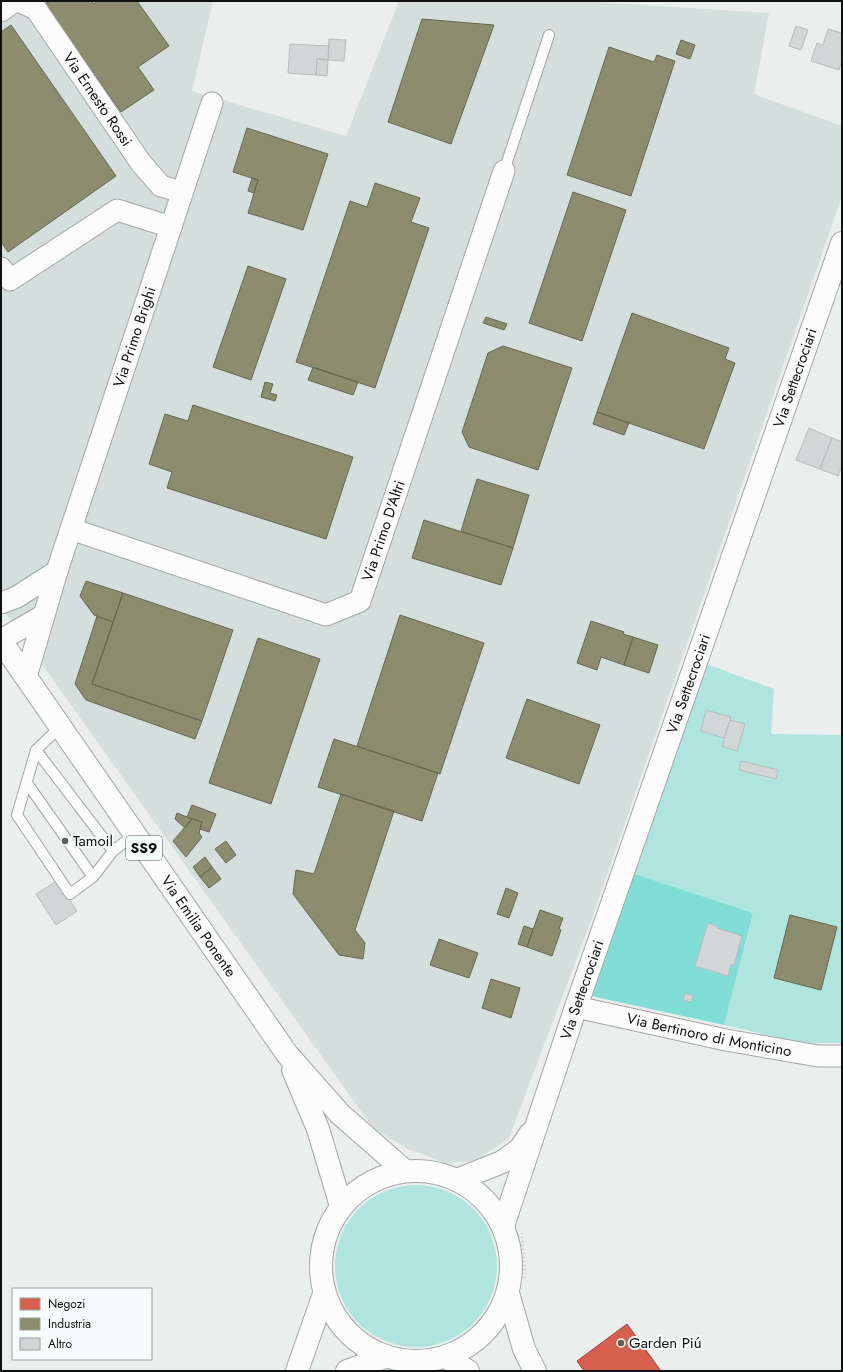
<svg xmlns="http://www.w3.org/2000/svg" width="843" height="1372" font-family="Jost,sans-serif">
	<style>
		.built { fill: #d4dfdd }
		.green { fill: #afe5de }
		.forest { fill: #80ded6 }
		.shops { fill: #d6604d; stroke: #9a493b }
		.industry { fill: #8c8c6e; stroke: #666752 }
		.building { fill: #d3d6d6; stroke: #b8bbbb }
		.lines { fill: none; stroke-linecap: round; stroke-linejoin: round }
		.service-casing { stroke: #a4a6a6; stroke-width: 12 }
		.minor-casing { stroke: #a4a6a6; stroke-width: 23 }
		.secondary-casing { stroke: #a4a6a6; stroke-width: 24 }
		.primary-casing { stroke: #a4a6a6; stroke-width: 24 }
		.path { stroke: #cecece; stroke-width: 2.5; stroke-dasharray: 1 3; stroke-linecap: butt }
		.service { stroke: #fcfcfc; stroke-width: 10 }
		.minor { stroke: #fcfcfc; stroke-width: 21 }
		.secondary { stroke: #fcfcfc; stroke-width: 22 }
		.primary { stroke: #fcfcfc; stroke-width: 22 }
		.poi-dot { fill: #5c5f5e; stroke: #f6fcfb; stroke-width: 1.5 }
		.labels { text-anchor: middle; stroke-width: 4; stroke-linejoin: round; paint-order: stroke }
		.shield { fill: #f6fcfb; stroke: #545857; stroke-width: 1 }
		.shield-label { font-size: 14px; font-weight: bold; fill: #0f1211 }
		.street-label { font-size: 15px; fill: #0f1211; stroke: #f6fcfb }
		.poi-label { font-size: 15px; fill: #0f1211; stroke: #f6fcfb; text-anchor: start }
	</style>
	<rect width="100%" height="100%" fill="#eaeeed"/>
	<path class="built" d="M1,1h212l-21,90 154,45 53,-135h181l189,12 -15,81 88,32v70l-250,722 -83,220 -34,23 -29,2 -38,-14 -35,-21 -372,-521z"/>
	<path class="green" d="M706,664l68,25 -3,45 71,1v308h-41l-77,-18 29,-112 -121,-40z
		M335 1266a81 81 0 1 1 162 0a81 81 0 1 1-162 0Z"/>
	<path class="forest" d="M632,873l121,40 -29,112 -133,-29z"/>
	<path class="shops" d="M627,1324l34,47h-77l-7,-10z"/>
	<path class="industry" d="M50,1h42l2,3 3,-3h40l32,45 -31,21 16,23 -33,22 -76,-108z
		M422,19l72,6 -43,119 -63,-22z
		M11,25l105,151 -108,76 -7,-10v-210z
		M681,40l14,5 -5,14 -14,-5z
		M609,47l45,15 3,-7 18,6 -44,135 -64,-21z
		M247,128l81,26 -25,76 -55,-17 10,-33 -25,-8z
		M252,178l6,2 -4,13 -6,-2z
		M375,183l45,15 -9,24 18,6 -54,160 -79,-26 54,-161 17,6z
		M573,192l53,18 -44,131 -53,-18z
		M248,266l38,13 -35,101 -38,-13z
		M632,313l97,35 -4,11 10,4 -31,86 -107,-37z
		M486,317l21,7 -3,6 -21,-7z
		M503,346l69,22 -34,102 -69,-23 -7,-15 26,-79z
		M313,367l45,15 -5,13 -45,-15z
		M265,382l8,2 -3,9 7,2 -2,6 -14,-4z
		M193,405l160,52 -27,82 -159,-51 5,-16 -23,-8 16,-50 23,7z
		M597,412l32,11 -5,12 -31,-11z
		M477,479l52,16 -16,53 -52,-17z
		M424,520l89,28 -12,37 -89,-27z
		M86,581l37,12 -10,29 -19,-7 -14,-19z
		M123,593l110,37 -31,91 -110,-37z
		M400,615l84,28 -44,131 -83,-28z
		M97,616l16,6 -21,62 110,37 -7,18 -109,-39 -11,-16z
		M591,621l33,11 -1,2 10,3 -9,28 -23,-8 -4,13 -20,-7z
		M633,637l25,8 -9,28 -25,-8z
		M258,638l62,21 -49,145 -62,-21z
		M527,699l73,26 -21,59 -73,-26z
		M334,739l104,34 -16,48 -104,-34z
		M341,794l53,17 -39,119 10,13 -2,16 -24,-4 -46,-61 3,-24 18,4z
		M192,805l24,9 -7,18 -9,-3 2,-7 -15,-5z
		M177,813l15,6 -7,9 -10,-9z
		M192,819l10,3 -3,11 3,4 -16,20 -13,-16z
		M226,841l10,14 -10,8 -11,-14z
		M205,857l7,10 -12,10 -7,-10z
		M212,867l9,12 -12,9 -9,-11z
		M506,888l12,5 -9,25 -12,-4z
		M540,910l23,8 -4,11 2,1 -9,26 -25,-9z
		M790,915l47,12 -16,63 -47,-12z
		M524,926l9,3 -6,18 -9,-3z
		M439,939l39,14 -9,25 -39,-13z
		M491,979l29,9 -9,30 -29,-10z"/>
	<path class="building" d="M796,26l12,4 -7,20 -12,-4z
		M828,29l14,4v27l-3,10 -28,-9 6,-18 6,2z
		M329,39l17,1 -2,21 -16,-1z
		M290,44l39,2 -1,14 -11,-1 -1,16 -28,-2z
		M317,59l11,1 -1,16 -11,-1z
		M809,428l23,10 -12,31 -24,-9z
		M832,438l10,4v24l-4,10 -18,-7z
		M706,710l25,7 -7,21 -23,-7z
		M730,720l15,4 -8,27 -15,-5z
		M741,761l37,9 -2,9 -37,-9z
		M57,881l20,30 -21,14 -20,-31z
		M708,923l9,3v2l25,8 -8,29 -3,-1 -3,12 -33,-10z
		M685,993l8,3 -2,6 -8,-2z"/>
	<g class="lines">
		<defs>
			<path id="service" d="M504,171l45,-136
				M60,727l-24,23 77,101 22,-17
				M36,750l-19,65 53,79 23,-17 20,-26
				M27,783l66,94"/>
			<g id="minor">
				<path id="s1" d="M18,1l18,8 105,154 20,23 21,6"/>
				<path d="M1,11l14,-10"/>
				<path d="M1,268l9,12 107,-70 54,17"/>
				<path id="s2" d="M71,529l255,86 34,-14 144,-430"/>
				<path d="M1,603l16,-6 40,-26"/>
				<path d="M1,640l43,-25"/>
				<path id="s3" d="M26,677l31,-106 155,-468"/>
				<path id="s4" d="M576,1007l150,33 92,16h24"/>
			</g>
			<g id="secondary">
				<path d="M457,1180l45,-18 18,-13 10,-15"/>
				<path id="s5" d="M503,1226l73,-219 266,-764"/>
				<path d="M297,1371l27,-77"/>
				<path d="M347,1371l38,-14"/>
			</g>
			<g id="primary">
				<path id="s6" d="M1,641l286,413 53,60 65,57"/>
				<path d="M293,1070l25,59 23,77"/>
				<circle cx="416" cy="1266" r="95"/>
				<path d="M508,1293l16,56 11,22"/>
				<path d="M446,1357l22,14"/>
			</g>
		</defs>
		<use href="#service" class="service-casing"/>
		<use href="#minor" class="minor-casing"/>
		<use href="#secondary" class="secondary-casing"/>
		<use href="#primary" class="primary-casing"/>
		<path class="path" d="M422,1161l20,6
			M522,1233l3,37 -2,10"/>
		<use href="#service" class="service"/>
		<use href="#minor" class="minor"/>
		<use href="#secondary" class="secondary"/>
		<use href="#primary" class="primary"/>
	</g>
	<g class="poi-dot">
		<circle cx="65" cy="841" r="4"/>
		<circle cx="621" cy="1343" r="4"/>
	</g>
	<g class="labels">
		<rect class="shield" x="126" y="836" width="36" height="24" rx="3"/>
		<g class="shield-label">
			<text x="144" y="853">SS9</text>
		</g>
		<g class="street-label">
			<text dy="5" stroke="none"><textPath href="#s1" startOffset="129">Via Ernesto Rossi</textPath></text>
			<text dy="5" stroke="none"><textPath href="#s3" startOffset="357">Via Primo Brighi</textPath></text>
			<text dy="5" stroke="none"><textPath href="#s5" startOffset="897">Via Settecrociari</textPath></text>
			<text dy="5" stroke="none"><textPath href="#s2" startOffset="380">Via Primo D'Altri</textPath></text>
			<text dy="5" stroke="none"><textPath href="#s5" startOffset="573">Via Settecrociari</textPath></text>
			<text dy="5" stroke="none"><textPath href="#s6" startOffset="347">Via Emilia Ponente</textPath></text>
			<text dy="5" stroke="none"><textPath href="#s5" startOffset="249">Via Settecrociari</textPath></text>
			<text dy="5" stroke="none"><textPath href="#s4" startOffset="136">Via Bertinoro di Monticino</textPath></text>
		</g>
		<g class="poi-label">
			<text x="73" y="846">Tamoil</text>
			<text x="629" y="1348">Garden Piú</text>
		</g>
	</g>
	<rect width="843" height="1372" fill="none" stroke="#0f1211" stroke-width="4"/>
	<rect x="12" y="1288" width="140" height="72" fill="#f6fcfb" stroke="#9a9e9d"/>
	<rect x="20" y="1298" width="20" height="12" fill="#d6604d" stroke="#9a9e9d"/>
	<text x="48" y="1308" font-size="12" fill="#0f1211">Negozi</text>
	<rect x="20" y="1318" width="20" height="12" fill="#8c8c6e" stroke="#9a9e9d"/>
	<text x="48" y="1328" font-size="12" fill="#0f1211">Industria</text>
	<rect x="20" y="1338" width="20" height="12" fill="#d3d6d6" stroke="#9a9e9d"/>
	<text x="48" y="1348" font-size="12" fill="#0f1211">Altro</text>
</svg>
